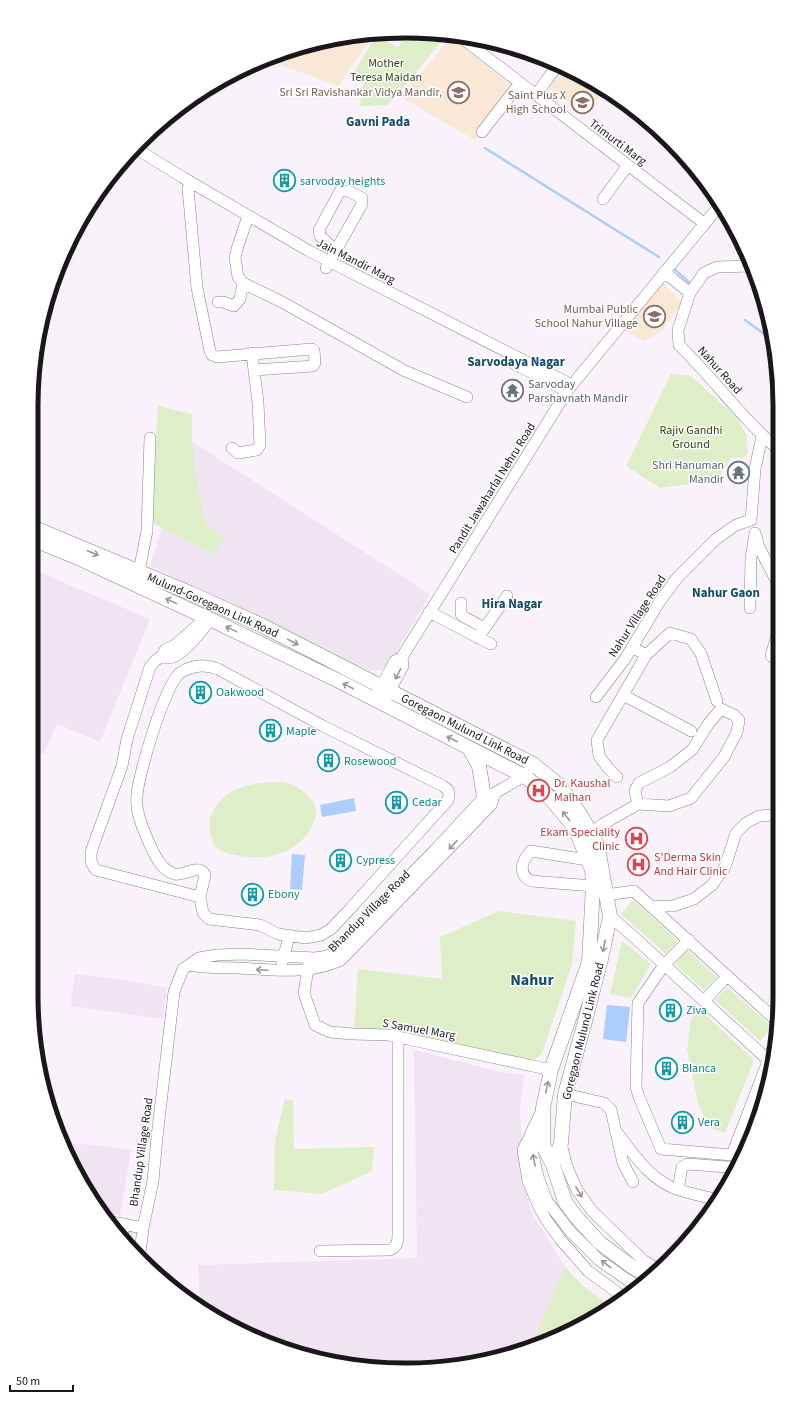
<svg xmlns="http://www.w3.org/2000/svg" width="811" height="1401" font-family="'Source Sans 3',sans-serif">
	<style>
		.built { fill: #f0e4f2 }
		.education { fill: #f8e8d5 }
		.green { fill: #deeec9 }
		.water { fill: #adcdfc }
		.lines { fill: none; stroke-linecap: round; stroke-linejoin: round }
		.stream { stroke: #adcdfc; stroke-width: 2.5 }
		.minor-casing { stroke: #8a838b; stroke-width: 12 }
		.major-casing { stroke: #8a838b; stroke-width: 15 }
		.minor { stroke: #fff; stroke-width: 11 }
		.major { stroke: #fff; stroke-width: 14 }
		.oneway { stroke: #989798 }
		.labels { text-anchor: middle; stroke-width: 3; stroke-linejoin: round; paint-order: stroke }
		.park-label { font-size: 12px; fill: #314309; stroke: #fff }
		.education-label { font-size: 12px; fill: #785e54; stroke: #fff; text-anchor: end }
		.street-label { font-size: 12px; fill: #19171a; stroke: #fff }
		.culture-label { font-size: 12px; fill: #0d838f; stroke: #fff; text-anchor: start }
		.worship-label { font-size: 12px; fill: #5b616d; stroke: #fff; text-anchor: start }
		.health-label { font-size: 12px; fill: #be3a42; stroke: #fff; text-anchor: start }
		.neighbourhood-label { font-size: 13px; font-weight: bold; fill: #164b6e; stroke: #fff }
		.district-label { font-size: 16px; font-weight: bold; fill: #164b6e; stroke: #fff }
		.rim { fill: none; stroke: #19171a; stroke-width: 5 }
	</style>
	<rect width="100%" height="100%" fill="#f9f2fa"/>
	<path class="built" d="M191,441l239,153 -43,75 -18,2 -219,-105 12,-39 52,28 10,-17 -18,-14 -8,-36z
		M32,569l118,50 -50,123 -43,-18 -13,30 -13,-6z
		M75,974l50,6 42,8 -4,31 -93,-13z
		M414,1050l87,22 23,3 -4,34 2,43 8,58 35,57 -33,78 -102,24 -122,-12 -108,-49 -2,-43 219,-7z
		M65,1143l31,2 35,5 -11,66 -17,-3z
		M113,1227l21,4 -3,14z"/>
	<path class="education" d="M374,34l-36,52 -73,-27 67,-21z
		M450,38l66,50 -41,52 -74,-43z
		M562,67l43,23 -20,24 -37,-27z
		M662,282l21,20 -22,30 -18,9 -19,-11z"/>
	<path class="green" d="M409,31l35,4 2,1 -47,57 -12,12 -27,1 4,-28 -11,-5 24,-38 21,13z
		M671,374l20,2 46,42 9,16 2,17 -2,6 -15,1 -14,22 -57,8 -34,-22z
		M158,406l34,8c-1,39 5,72 14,110l19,14 -11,17 -59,-31 -5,-5z
		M272,782c6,0 12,0 18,2 3,0 5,2 8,4 11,7 22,17 17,31 -11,31 -43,43 -74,37 -7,-1 -17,-3 -23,-7 -6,-5 -7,-13 -8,-20 -3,-17 12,-33 27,-40 11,-5 23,-6 35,-7z
		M633,900l45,41 -12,13 -45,-40z
		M499,911l77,10 -4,43 -30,89 -9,8 -179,-30 4,-62 84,10 -2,-42z
		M622,941l29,23 -20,34 -21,-4z
		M687,950l30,27 -13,13 -29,-26z
		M727,987l45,40 -12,14 -45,-41z
		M696,1006l58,54 -29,73 -15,-5 -12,-24 -11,-55 4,-29z
		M285,1099l8,2 1,48 80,-2 -2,24 -50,23 -48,-4 1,-50z
		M565,1267l17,18 26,19 -59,38 -17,3z"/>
	<path class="water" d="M354,798l2,13 -34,6 -2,-12z
		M292,854l13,1 -3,35 -12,-1z
		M607,1005l23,2 -4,35 -23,-3z"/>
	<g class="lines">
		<path class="stream" d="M485,148l174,109
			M673,268l19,17
			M745,320l26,19
			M773,350l-4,17 10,13"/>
		<defs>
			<path id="minor" d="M459,36l246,188
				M536,95l22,-31
				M482,132l38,-49
				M135,148l47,29 127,74 263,134
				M188,188l9,100 13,63 2,4 5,2 95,-8 2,1 1,13 -2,3 -59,4 -2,-17
				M603,199l25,-34
				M246,222l-9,27 -2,9 3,19 5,6 39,19 123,69 62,26
				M751,266l-34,1 -13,6 -14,20 -12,37 1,15c35,34 63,74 100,105
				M326,268l36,-64v-6l-14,-7h-8l-21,39 1,6 16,15
				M664,272l26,21
				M218,302h5l11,4 6,-7 3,-16
				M513,363l54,28
				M232,448l6,5 19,-3 3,-5 -2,-42 -4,-33
				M756,536l2,9 21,41
				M139,571l8,-40 3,-93
				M461,603v11l3,3 21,11
				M750,608l1,-50 4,-25
				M429,612l62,32
				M478,638l29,-42
				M632,647l14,8 24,-22 21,6 10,15 16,47
				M646,655l-23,40 68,36
				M162,656c2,1 4,2 6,2 13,0 32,-25 39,-34
				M771,656l8,-28
				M377,694l18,-33 7,-4
				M596,697l29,-38 35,-58 17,-23 39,-39 20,-14 15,-5 4,-51 7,-33
				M386,698l17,-32 -1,-9 165,-266 153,-186
				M617,777l-9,-9 -9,-12 -2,-16 26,-45
				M591,833l12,-9 35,-20 -3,-13 4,-8 31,-16 22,-17 17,-27 12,-14 13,6 5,5 -2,12 -13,25 -33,41 -22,8 -31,-2
				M588,860l-57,-9c-9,9 -14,23 0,30l62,5
				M606,895l28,-4 145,132
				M200,897l5,-22c-6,-12 -20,1 -30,-1 -13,-3 -20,-18 -25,-29 -6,-14 -15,-33 -13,-49 1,-21 28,-112 43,-123 12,-8 25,-9 38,-4l105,57 120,60 5,4 1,5 -1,5 -99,110 -18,19 -10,6 -15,3 -28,-4 -18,-9 -51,-6 -6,-6 -3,-16 -104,-27c-6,-6 -6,-13 -4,-21l30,-83 5,-27 23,-72 5,-6 7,-5 3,-6 10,-5 31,-27
				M651,906h22l21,-7 18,-14 13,-18 11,-34 10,-10 13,-7 14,-1 6,1
				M610,916l25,22 133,122
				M689,940l-25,25 -26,38 -2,84 3,10 22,52 71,6 43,-112
				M282,962c1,-8 5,-14 6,-22
				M309,963l-5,30 11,32 15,7 23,2 36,1 162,35
				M189,965c17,3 33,3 49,3 35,2 71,7 103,-8l150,-155 4,-12
				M704,1001l23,-25
				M565,1094l39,9 7,7 12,53 10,19
				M542,1110l-11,23 2,22 5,22 9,24 23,30 29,29 27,19 12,7
				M615,1130c18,23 35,51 64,60 13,4 27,7 40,10
				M531,1134l-8,16 5,31 12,28 7,12 13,18 28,32 34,25
				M561,1143l6,24 10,23 15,21 52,50 15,9
				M678,1190l4,-23 6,-3 39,3 5,4 -1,4
				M107,1221l36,7
				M122,1236l3,-12
				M320,1251l70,-1c7,-3 8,-8 8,-15v-198
				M140,1253l3,-25 10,-47 4,-44 17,-145 9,-23 16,-11 18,-3 25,-1 73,4 7,-1 11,-3 102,-104 49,-53 11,-4 29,-17 4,-5"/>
			<path id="major" d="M32,527l158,66 71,32 272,139 27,22 20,28 11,19 7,15 12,68 -9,43 -14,55 -22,80 -4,49 -8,22
				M32,539l44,18 144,67 119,57 185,95 20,15 31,37 17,42 1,16 -4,76 -38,108 -8,38v37l10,20 12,37 12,16 23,25 31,23 20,12
				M469,748l10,18 5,31"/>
		</defs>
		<use href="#minor" class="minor-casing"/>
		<use href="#major" class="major-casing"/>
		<use href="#minor" class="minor"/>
		<use href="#major" class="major"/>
	</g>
	<defs><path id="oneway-shaft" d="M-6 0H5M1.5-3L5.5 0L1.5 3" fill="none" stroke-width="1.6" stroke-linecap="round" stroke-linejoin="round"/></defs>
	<g class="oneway">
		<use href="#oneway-shaft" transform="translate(93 553) rotate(23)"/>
		<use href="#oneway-shaft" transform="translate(171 601) rotate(-155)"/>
		<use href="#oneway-shaft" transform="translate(231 629) rotate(-154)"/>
		<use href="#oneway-shaft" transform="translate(293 642) rotate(27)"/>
		<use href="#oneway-shaft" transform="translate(398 674) rotate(117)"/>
		<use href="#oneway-shaft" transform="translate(348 686) rotate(-152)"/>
		<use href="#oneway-shaft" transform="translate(452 739) rotate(-153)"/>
		<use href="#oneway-shaft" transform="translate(566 816) rotate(-129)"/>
		<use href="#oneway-shaft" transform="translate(453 845) rotate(133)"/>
		<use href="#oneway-shaft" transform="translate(604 946) rotate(101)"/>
		<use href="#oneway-shaft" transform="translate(262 970) rotate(-177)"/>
		<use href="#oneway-shaft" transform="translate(547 1087) rotate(-78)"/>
		<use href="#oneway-shaft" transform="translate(534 1160) rotate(-101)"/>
		<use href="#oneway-shaft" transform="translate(579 1192) rotate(59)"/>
		<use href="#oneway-shaft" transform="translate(606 1264) rotate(-143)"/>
	</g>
	<defs>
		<symbol id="school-ring" viewBox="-11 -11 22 22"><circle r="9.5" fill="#fff" stroke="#8d6e63" stroke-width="1.5"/><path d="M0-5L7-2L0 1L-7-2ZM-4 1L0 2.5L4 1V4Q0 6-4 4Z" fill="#8d6e63"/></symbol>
		<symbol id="building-ring" viewBox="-11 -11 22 22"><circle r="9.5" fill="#fff" stroke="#0f9aa8" stroke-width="1.5"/><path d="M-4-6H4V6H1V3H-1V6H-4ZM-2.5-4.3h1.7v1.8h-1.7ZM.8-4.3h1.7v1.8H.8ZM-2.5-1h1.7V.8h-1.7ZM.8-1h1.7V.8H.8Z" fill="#0f9aa8"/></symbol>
		<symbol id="temple-ring" viewBox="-11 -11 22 22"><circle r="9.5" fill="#fff" stroke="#6b7280" stroke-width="1.5"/><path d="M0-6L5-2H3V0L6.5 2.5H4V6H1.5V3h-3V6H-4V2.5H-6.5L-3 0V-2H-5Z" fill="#6b7280"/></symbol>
		<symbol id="hospital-ring" viewBox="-11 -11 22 22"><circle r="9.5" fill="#fff" stroke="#e0444e" stroke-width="1.5"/><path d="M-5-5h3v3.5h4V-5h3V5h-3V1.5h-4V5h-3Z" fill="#e0444e"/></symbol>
	</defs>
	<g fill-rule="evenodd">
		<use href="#school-ring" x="446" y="80" width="25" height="25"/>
		<use href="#school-ring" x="570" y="90" width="25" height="25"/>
		<use href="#building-ring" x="272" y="168" width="25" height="25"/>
		<use href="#school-ring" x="642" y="304" width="25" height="25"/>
		<use href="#temple-ring" x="500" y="378" width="25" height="25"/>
		<use href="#temple-ring" x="726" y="460" width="25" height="25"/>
		<use href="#building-ring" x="188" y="680" width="25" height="25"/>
		<use href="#building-ring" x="258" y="718" width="25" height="25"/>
		<use href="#building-ring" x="316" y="748" width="25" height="25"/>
		<use href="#hospital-ring" x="526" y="778" width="25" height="25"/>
		<use href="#building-ring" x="384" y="790" width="25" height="25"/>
		<use href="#hospital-ring" x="624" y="826" width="25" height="25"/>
		<use href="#building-ring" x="328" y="848" width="25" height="25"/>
		<use href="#hospital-ring" x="626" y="852" width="25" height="25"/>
		<use href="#building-ring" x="240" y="882" width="25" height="25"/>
		<use href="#building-ring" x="658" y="998" width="25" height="25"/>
		<use href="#building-ring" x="654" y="1056" width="25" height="25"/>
		<use href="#building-ring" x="670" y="1110" width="25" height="25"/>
	</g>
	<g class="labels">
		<g class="park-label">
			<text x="386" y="67">Mother<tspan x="386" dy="14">Teresa Maidan</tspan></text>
			<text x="691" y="434">Rajiv Gandhi<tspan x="691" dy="14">Ground</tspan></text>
		</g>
		<g class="education-label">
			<text x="442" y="96">Sri Sri Ravishankar Vidya Mandir,</text>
			<text x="566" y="99">Saint Pius X<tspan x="566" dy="14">High School</tspan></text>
			<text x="638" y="313">Mumbai Public<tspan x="638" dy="14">School Nahur Village</tspan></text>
		</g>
		<g class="street-label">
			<text transform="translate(618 142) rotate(37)" y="4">Trimurti Marg</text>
			<text transform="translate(356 261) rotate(27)" y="4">Jain Mandir Marg</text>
			<text transform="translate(720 370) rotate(48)" y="4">Nahur Road</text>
			<text transform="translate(492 488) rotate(-58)" y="4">Pandit Jawaharlal Nehru Road</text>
			<text transform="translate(213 605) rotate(24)" y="4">Mulund-Goregaon Link Road</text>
			<text transform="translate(637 616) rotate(-57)" y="4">Nahur Village Road</text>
			<text transform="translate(465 729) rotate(27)" y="4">Goregaon Mulund Link Road</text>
			<text transform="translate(369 911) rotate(-45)" y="4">Bhandup Village Road</text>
			<text transform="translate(419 1029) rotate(10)" y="4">S Samuel Marg</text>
			<text transform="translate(583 1031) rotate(-76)" y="4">Goregaon Mulund Link Road</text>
			<text transform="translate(141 1152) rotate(-82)" y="4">Bhandup Village Road</text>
		</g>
		<g class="culture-label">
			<text x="300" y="185">sarvoday heights</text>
			<text x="216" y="696">Oakwood</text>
			<text x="286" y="735">Maple</text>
			<text x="344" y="765">Rosewood</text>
			<text x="412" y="806">Cedar</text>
			<text x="356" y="864">Cypress</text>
			<text x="268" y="898">Ebony</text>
			<text x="686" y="1014">Ziva</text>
			<text x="682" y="1072">Blanca</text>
			<text x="698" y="1126">Vera</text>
		</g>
		<g class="worship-label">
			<text x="528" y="388">Sarvoday<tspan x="528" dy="14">Parshavnath Mandir</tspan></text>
			<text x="724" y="469" text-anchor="end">Shri Hanuman<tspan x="724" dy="14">Mandir</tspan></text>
		</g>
		<g class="health-label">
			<text x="554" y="787">Dr. Kaushal<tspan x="554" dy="14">Malhan</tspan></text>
			<text x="620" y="836" text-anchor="end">Ekam Speciality<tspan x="620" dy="14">Clinic</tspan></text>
			<text x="654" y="861">S'Derma Skin<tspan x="654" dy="14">And Hair Clinic</tspan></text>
		</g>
		<g class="neighbourhood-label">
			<text x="378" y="126">Gavni Pada</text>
			<text x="516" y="366">Sarvodaya Nagar</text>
			<text x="726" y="597">Nahur Gaon</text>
			<text x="512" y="608">Hira Nagar</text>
		</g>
		<g class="district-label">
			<text x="532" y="985">Nahur</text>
		</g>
	</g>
	<path d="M0 0H811V1401H0ZM405 38H406A367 367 0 0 1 773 405V996A367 367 0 0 1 406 1363H405A367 367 0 0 1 38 996V405A367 367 0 0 1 405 38Z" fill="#fff" fill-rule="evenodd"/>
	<path class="rim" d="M405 38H406A367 367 0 0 1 773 405V996A367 367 0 0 1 406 1363H405A367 367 0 0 1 38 996V405A367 367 0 0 1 405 38Z"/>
	<path d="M10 1385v6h63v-6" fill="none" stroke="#19171a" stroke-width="2"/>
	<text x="16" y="1385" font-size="12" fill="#19171a" stroke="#ffffff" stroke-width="3" paint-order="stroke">50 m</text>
</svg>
